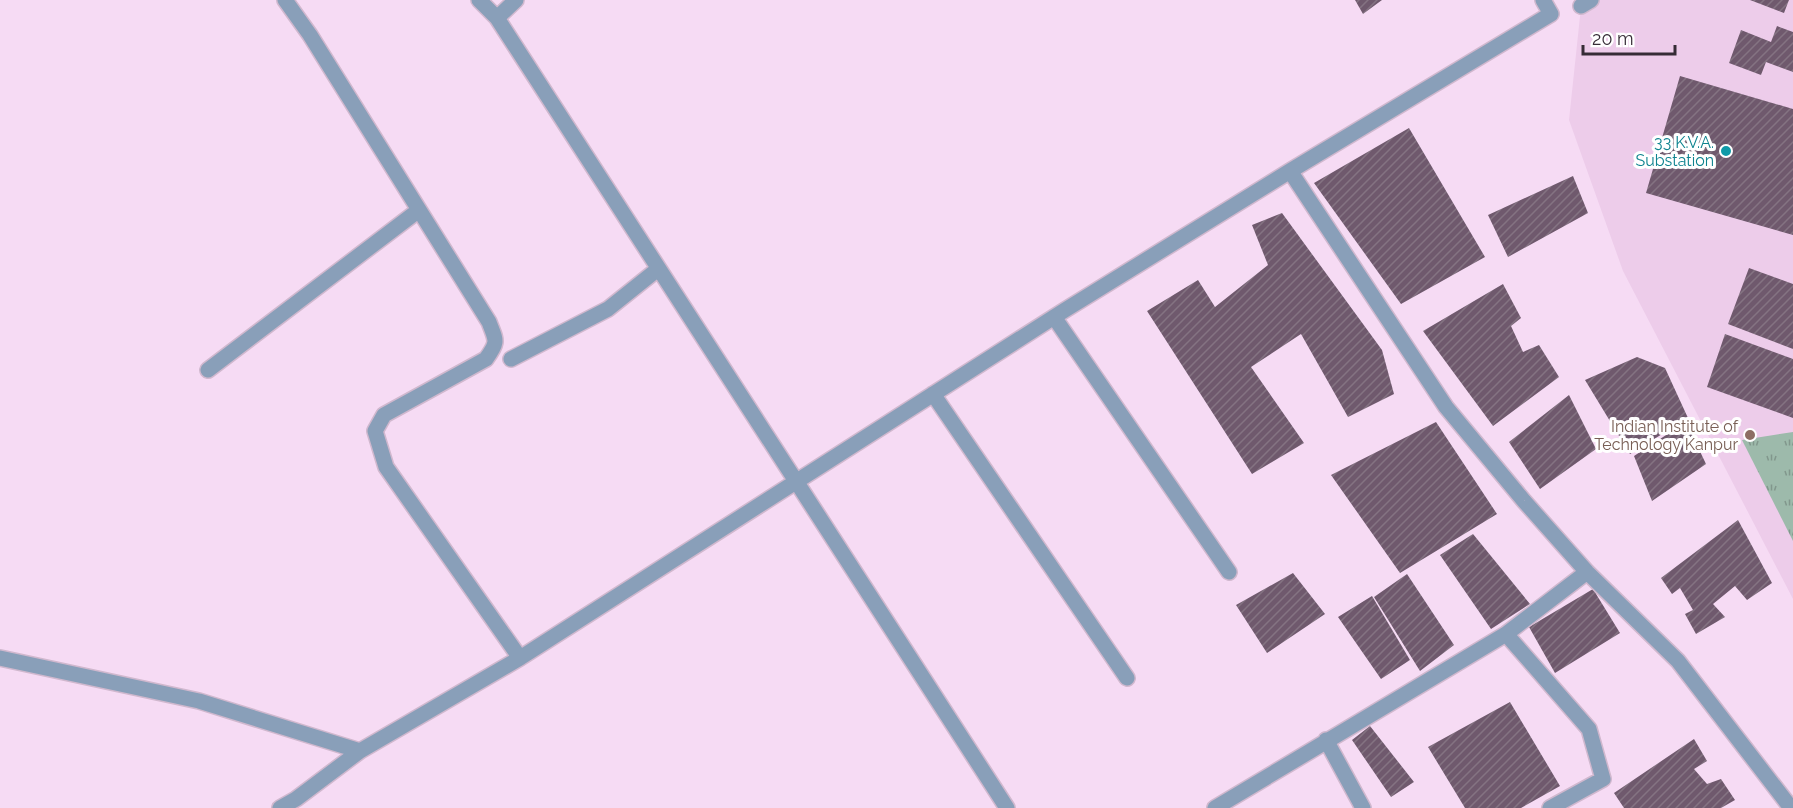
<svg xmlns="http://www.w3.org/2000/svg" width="1793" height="808" font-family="Raleway,sans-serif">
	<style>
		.built { fill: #edccea }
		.grass { fill: url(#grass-tufts) }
		.building { fill: url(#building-hatch) }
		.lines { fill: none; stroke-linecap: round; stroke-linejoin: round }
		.street-casing { stroke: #d0b8ce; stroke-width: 18 }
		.street { stroke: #899fb9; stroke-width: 15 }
		.culture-dot { fill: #0f9aa8; stroke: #fff; stroke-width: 2 }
		.education-dot { fill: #8d6e63; stroke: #fff; stroke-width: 2 }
		.labels { text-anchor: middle; stroke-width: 6; stroke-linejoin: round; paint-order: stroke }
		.culture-label { font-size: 16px; fill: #0d838f; stroke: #fff; text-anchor: end }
		.education-label { font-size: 16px; fill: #785e54; stroke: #fff; text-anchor: end }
	</style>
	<defs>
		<pattern id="grass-tufts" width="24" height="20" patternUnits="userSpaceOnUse" patternTransform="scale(1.5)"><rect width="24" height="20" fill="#9dbaab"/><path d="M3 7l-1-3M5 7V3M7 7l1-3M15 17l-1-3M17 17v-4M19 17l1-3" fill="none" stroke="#81978c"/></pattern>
		<pattern id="building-hatch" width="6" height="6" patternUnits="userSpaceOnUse" patternTransform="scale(1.5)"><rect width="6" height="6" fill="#6f596d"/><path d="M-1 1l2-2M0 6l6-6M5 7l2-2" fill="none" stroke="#847382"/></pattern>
	</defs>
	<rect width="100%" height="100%" fill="#f6dbf4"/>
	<path class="built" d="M1578,0h215v599l-170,-328 -54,-151 12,-113z"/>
	<path class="grass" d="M1793,432v109l-51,-101z"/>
	<path class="building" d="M1355,0h27l-19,14z
		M1750,0h39l-5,13z
		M1777,26l16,6v40l-27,-10 -5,13 -32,-12 12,-33 30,12z
		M1680,76l113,33v126l-147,-42z
		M1409,128l76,129 -84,47 -87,-121z
		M1573,176l15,37 -80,44 -20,-42z
		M1282,213l100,137 12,44 -46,23 -47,-83 -50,33 53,76 -52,31 -105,-163 51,-31 17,27 53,-42 -16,-40z
		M1749,268l44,16v65l-65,-25z
		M1503,284l18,34 -10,8 12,26 16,-7 20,32 -66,49 -70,-95z
		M1725,334l68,25v59l-86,-31z
		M1637,357l28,11 23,50 -58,36 -45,-74z
		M1569,395l27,54 -56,40 -31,-47z
		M1436,422l61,92 -97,59 -69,-98z
		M1686,422l20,42 -54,37 -18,-45z
		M1738,520l34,63 -25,17 -12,-14 -22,18 12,13 -29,17 -11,-20 8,-4 -13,-22 -8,6 -11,-16z
		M1473,534l57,70 -39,25 -51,-74z
		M1293,573l32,41 -58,39 -31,-48z
		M1407,574l47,71 -34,26 -46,-74z
		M1593,589l27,44 -65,40 -26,-46z
		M1372,596l38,64 -29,19 -43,-62z
		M1510,702l50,84 -39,22h-56l-37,-61z
		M1370,726l44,56 -23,15 -39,-57z
		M1694,739l13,22 -13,8 13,15 14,-5 14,21 -14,8h-97l-10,-15z"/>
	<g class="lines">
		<defs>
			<path id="street" d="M285,0l25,35 179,287c7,19 10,19 -3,37l-102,56 -9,16 11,36 134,191
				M479,0l18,18
				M516,0l-19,18 510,790
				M1581,6l10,-6
				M1290,171l156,236 78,94 63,71 91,89 113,147
				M1054,317l175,255
				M511,359l97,-50 50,-40
				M208,370l211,-160
				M933,394l194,284
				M1506,634l83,95 14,50 -53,29
				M0,658l199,43 161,50
				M1326,740l37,68
				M280,808l16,-9 64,-48 160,-93 545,-348 225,-139 261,-157 -8,-14
				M1215,808l291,-174 81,-62"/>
		</defs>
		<use href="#street" class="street-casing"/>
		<use href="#street" class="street"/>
	</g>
	<circle class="culture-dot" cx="1726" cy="151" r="6"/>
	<circle class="education-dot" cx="1750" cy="435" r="6"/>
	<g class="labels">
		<g class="culture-label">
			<text x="1714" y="148">33 K.V.A.<tspan x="1714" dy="18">Substation</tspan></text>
		</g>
		<g class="education-label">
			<text x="1738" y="432">Indian Institute of<tspan x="1738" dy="18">Technology Kanpur</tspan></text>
		</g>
	</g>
	<path d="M1583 45v9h92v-9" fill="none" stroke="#362c36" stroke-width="3"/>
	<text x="1592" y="45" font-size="18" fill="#362c36" stroke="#ffffff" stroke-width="4.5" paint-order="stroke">20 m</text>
</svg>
